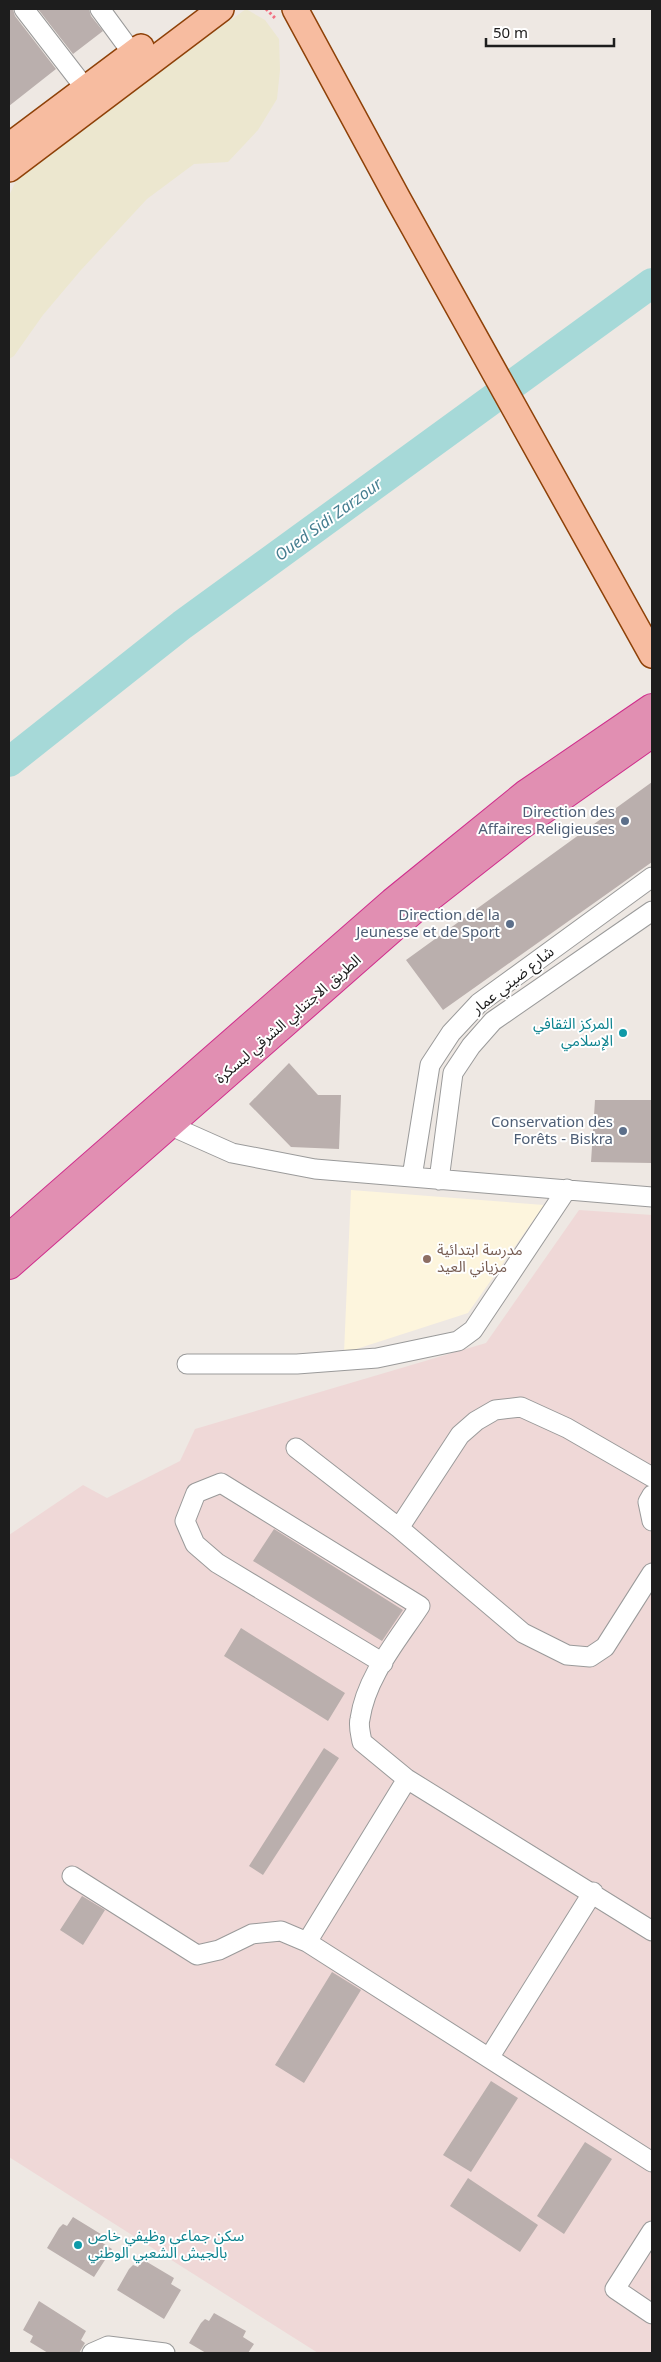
<svg xmlns="http://www.w3.org/2000/svg" width="661" height="2362" font-family="'Noto Sans','Noto Sans Arabic',sans-serif">
	<style>
		.education { fill: #fdf5dd }
		.military { fill: #efd8d7 }
		.farmland { fill: #ece7cf }
		.lines { fill: none; stroke-linecap: round; stroke-linejoin: round }
		.river { stroke: #a6d9d8; stroke-width: 30 }
		.building { fill: #baafad }
		.minor-casing { stroke: #9a9a9a; stroke-width: 21 }
		.major-casing { stroke: #8e4108; stroke-width: 28 }
		.highway-casing { stroke: #cf2d8c; stroke-width: 30 }
		.path { stroke: #f27083; stroke-width: 3; stroke-dasharray: 2.5 2.5; stroke-linecap: butt }
		.minor { stroke: #fff; stroke-width: 19 }
		.major { stroke: #f7bca0; stroke-width: 25 }
		.highway { stroke: #e18fb2; stroke-width: 28 }
		.service-dot { fill: #5c6f8a; stroke: #fff; stroke-width: 2 }
		.culture-dot { fill: #0f9aa8; stroke: #fff; stroke-width: 2 }
		.education-dot { fill: #8d6e63; stroke: #fff; stroke-width: 2 }
		.labels { text-anchor: middle; stroke-width: 4; stroke-linejoin: round; paint-order: stroke }
		.service-label { font-size: 15px; fill: #4e5e75; stroke: #fff; text-anchor: end }
		.street-label { font-size: 15px; fill: #1d1d1d; stroke: #fff }
		.culture-label { font-size: 15px; fill: #0d838f; stroke: #fff; text-anchor: end }
		.education-label { font-size: 15px; fill: #785e54; stroke: #fff; text-anchor: start }
		.water-label { font-size: 16px; font-style: italic; fill: #467e90; stroke: #fff }
	</style>
	<rect width="100%" height="100%" fill="#eee8e3"/>
	<path class="education" d="M351,1190l193,15 -76,108 -124,40z"/>
	<path class="military" d="M579,1210l73,5v1138h-334l-309,-196v-622l74,-50 24,13 73,-37 15,-32 291,-86z"/>
	<path class="farmland" d="M246,9l19,11 14,19 1,31 -3,29 -19,31 -30,32 -34,2 -47,35 -66,71 -38,45 -29,41 -5,3v-163l10,-22 79,-55 59,-46z"/>
	<g class="lines">
		<path class="river" d="M9,762l173,-137 470,-342"/>
	</g>
	<path class="building" d="M9,9h4l2,7 41,53 -47,37z
		M38,9h51l2,7 12,15 -30,23z
		M652,782v80l-209,148 -37,-50z
		M289,1063l29,32h23l-2,54 -48,-2 -42,-43z
		M595,1100h57v63l-61,-1z
		M274,1529l129,81 -21,31 -129,-80z
		M241,1628l104,65 -17,28 -104,-65z
		M324,1748l15,10 -76,117 -14,-9z
		M82,1896l23,14 -22,35 -23,-15z
		M332,1972l29,18 -57,93 -29,-18z
		M491,2081l27,17 -47,74 -28,-17z
		M585,2142l27,17 -48,75 -27,-18z
		M468,2178l70,47 -18,27 -70,-46z
		M73,2217l31,19 -3,6 11,7 -18,28 -47,-29 12,-20 4,-4 4,2z
		M142,2259l32,19 -3,6 10,6 -17,29 -47,-29 12,-21 4,-4 5,2z
		M39,2301l47,30 -5,9 4,3 -6,10h-31l-18,-11 3,-6 -10,-6z
		M214,2313l32,18 -3,6 11,7 -6,9h-42l-17,-10 12,-20 4,-4 4,2z"/>
	<g class="lines">
		<defs>
			<path id="minor" d="M24,9l61,79
				M100,9l33,45
				M169,1125l63,28 83,16 337,28
				M412,1177l18,-112 21,-32 28,-30 173,-126
				M439,1180l14,-107 18,-27 22,-25 159,-110
				M187,1364h110l80,-6 81,-17 15,-11 94,-141
				M296,1448l103,80 124,105 44,22 23,2 15,-10 47,-74
				M652,1495l-4,7 4,19
				M399,1528l61,-93 16,-14 19,-11 26,-3 46,21 85,49
				M383,1663l-166,-100 -22,-19 -10,-23 11,-28 25,-10 199,123c-23,35 -54,71 -60,113 -2,7 1,16 2,23l45,37 245,152
				M72,1876l125,79 22,-5 33,-16 29,-3 26,11 345,220
				M307,1942l100,-163
				M489,2058l104,-166
				M652,2231l-37,58 37,25
				M92,2353l16,-7 57,7"/>
			<path id="major" d="M295,9l103,190 254,456
				M9,146l132,-99
				M9,169l212,-160"/>
			<path id="highway" d="M9,1238l384,-336 133,-108 126,-86
				M9,1265l403,-354 108,-85 132,-93"/>
		</defs>
		<use href="#minor" class="minor-casing"/>
		<use href="#major" class="major-casing"/>
		<use href="#highway" class="highway-casing"/>
		<path class="path" d="M266,9l10,10"/>
		<use href="#minor" class="minor"/>
		<use href="#major" class="major"/>
		<use href="#highway" class="highway"/>
	</g>
	<g class="service-dot">
		<circle cx="625" cy="821" r="5"/>
		<circle cx="510" cy="924" r="5"/>
		<circle cx="623" cy="1131" r="5"/>
	</g>
	<g class="culture-dot">
		<circle cx="623" cy="1033" r="5"/>
		<circle cx="78" cy="2245" r="5"/>
	</g>
	<circle class="education-dot" cx="427" cy="1259" r="5"/>
	<g class="labels">
		<g class="service-label">
			<text x="615" y="817">Direction des<tspan x="615" dy="17">Affaires Religieuses</tspan></text>
			<text x="500" y="920">Direction de la<tspan x="500" dy="17">Jeunesse et de Sport</tspan></text>
			<text x="613" y="1127">Conservation des<tspan x="613" dy="17">Forêts - Biskra</tspan></text>
		</g>
		<g class="street-label">
			<text transform="translate(513 980) rotate(-38)" y="5">شارع ضيتي عمار</text>
			<text transform="translate(288 1019) rotate(-41)" y="5">الطريق الاجتنابي الشرقي لبسكرة</text>
		</g>
		<g class="culture-label">
			<text x="613" y="1029">المركز الثقافي<tspan x="613" dy="17">الإسلامي</tspan></text>
			<text x="88" y="2241" text-anchor="start">سكن جماعي وظيفي خاص<tspan x="88" dy="17">بالجيش الشعبي الوطني</tspan></text>
		</g>
		<g class="education-label">
			<text x="437" y="1255">مدرسة ابتدائية<tspan x="437" dy="17">مزياني العيد</tspan></text>
		</g>
		<g class="water-label">
			<text transform="translate(328 519) rotate(-36)" y="6">Oued Sidi Zarzour</text>
		</g>
	</g>
	<rect width="661" height="2362" fill="none" stroke="#1d1d1d" stroke-width="20"/>
	<path d="M486 38v8h128v-8" fill="none" stroke="#1d1d1d" stroke-width="2.5"/>
	<text x="493" y="38" font-size="15" fill="#1d1d1d" stroke="#ffffff" stroke-width="4" paint-order="stroke">50 m</text>
</svg>
